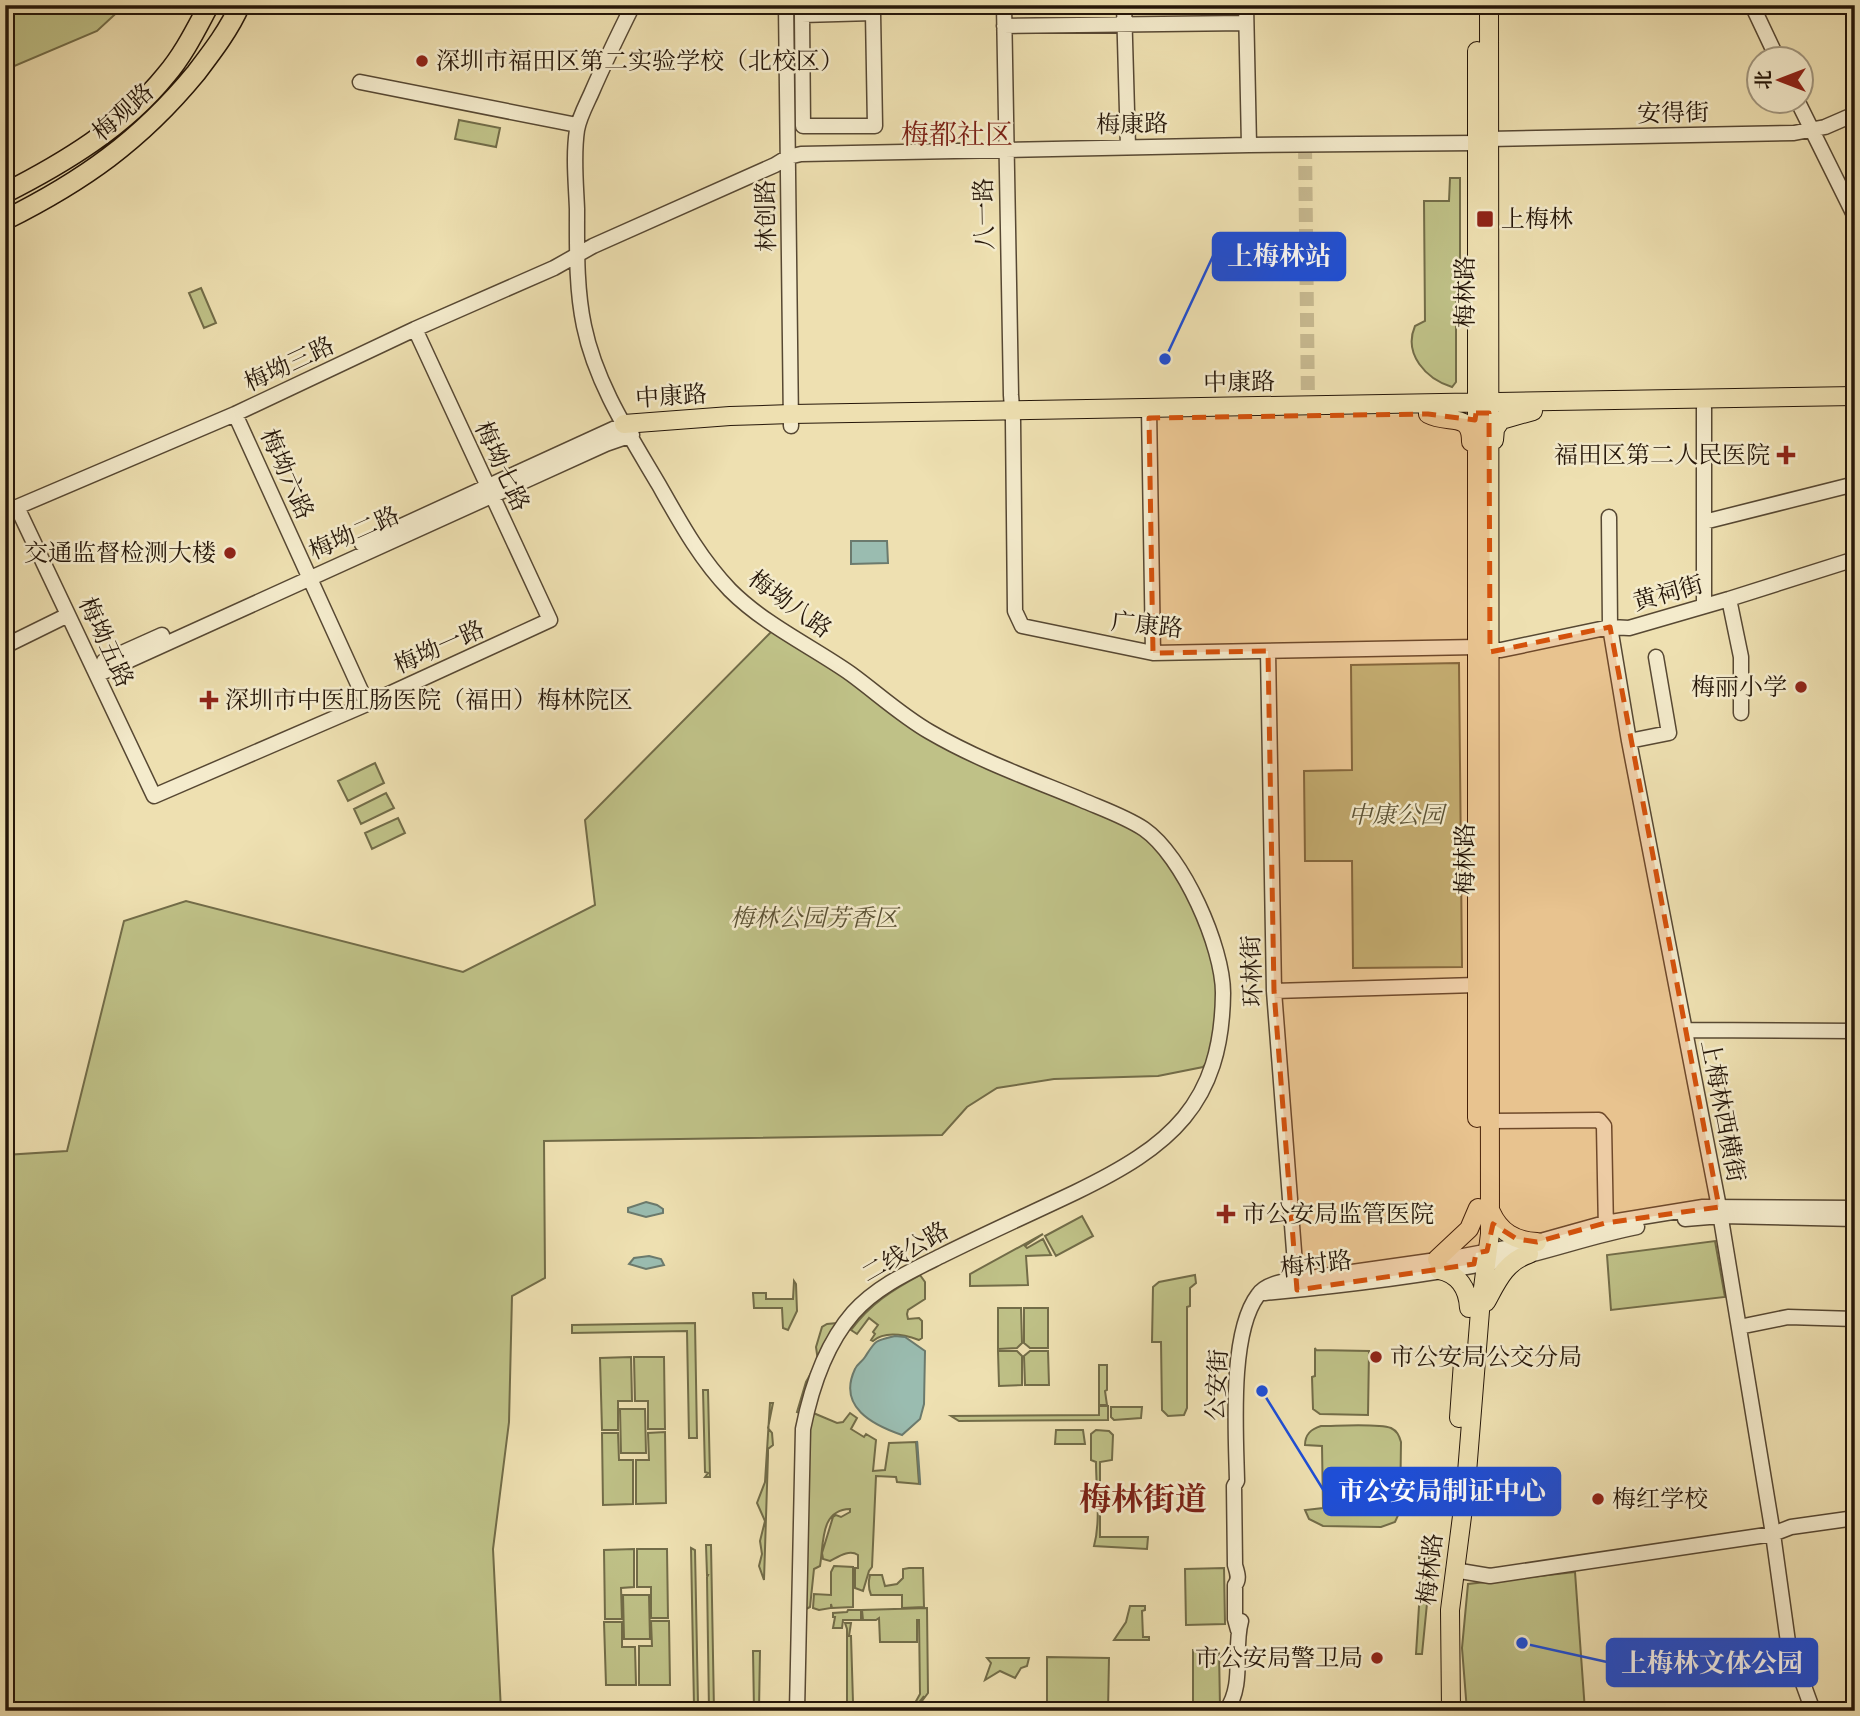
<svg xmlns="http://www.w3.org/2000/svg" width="1860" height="1716" font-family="'Gentium Book Plus','Noto Serif SC',serif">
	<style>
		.green { fill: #bfc187; stroke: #726c48; stroke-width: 2 }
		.water { fill: #9abcb0; stroke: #6b7a6d; stroke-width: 2 }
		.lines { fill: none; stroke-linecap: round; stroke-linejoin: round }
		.stream { stroke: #6b7a6d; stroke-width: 2.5 }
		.minor-tunnel { stroke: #c6b88f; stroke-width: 14; stroke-dasharray: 14 7; stroke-linecap: butt }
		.minor-casing { stroke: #574833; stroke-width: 17 }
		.major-casing { stroke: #251609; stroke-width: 20 }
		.highway-casing { stroke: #251609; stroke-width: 22 }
		.minor { stroke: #f4ebcc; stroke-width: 14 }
		.major { stroke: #eee0b1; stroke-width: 18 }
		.highway { stroke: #eee0b1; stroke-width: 19 }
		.marked { fill: #d4520c; fill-opacity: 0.2; stroke: #d4520c; stroke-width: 5; stroke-dasharray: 14 9; stroke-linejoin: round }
		.poi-dot { fill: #8f2418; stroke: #f4ebcc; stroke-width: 2.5 }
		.labels { text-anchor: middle; stroke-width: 5; stroke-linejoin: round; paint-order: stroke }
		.poi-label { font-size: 24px; fill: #251609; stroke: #f4ebcc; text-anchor: start }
		.street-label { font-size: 24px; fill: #251609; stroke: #f4ebcc }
		.park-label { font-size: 24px; font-style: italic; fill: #5b5235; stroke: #f4ebcc }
		.quarter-label { font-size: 28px; fill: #7a1f14; stroke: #f4ebcc }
		.district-label { font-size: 32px; font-weight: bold; fill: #7a1f14; stroke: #f4ebcc }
		.leader { fill: none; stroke: #1d4ed8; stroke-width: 2.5 }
		.callout-dot { fill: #1d4ed8; stroke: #f4ebcc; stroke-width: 2.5 }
		.callout { fill: #1d4ed8; stroke: #1d4ed8; stroke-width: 2.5 }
		.callout-label { font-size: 26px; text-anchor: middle; font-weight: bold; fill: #fff }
	</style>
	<rect width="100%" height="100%" fill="#eee0b1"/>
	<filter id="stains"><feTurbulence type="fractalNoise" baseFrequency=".00286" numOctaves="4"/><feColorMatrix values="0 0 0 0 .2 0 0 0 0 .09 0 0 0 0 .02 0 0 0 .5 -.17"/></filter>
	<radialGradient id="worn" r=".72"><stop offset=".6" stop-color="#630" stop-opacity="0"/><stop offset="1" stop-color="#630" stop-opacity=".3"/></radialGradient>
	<path class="green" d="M5,5h120l-28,26 -92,39z
		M459,120l41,8 -4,19 -41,-8z
		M1450,178h10v94l-4,31v79l-4,5c-26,-8 -49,-33 -37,-61l10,-5 -1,-120h25z
		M201,288l15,35 -12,5 -15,-35z
		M776,627l140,97 175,80 72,41 56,117 -5,92 -11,13 -45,9 -104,3 -57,9 -30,19 -25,28 -398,6 1,137 -33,18 -3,126 -16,127 8,162h-496v-556l62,-4 57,-230 62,-20 277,71 132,-67 -10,-85z
		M1459,663l3,304 -109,1 -1,-107h-47l-1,-90 48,-1 -1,-105z
		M375,763l9,20 -36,18 -10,-20z
		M386,793l8,15 -33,16 -7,-15z
		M398,818l7,15 -33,16 -7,-16z
		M1082,1216l11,20 -37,20 -11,-20z
		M1043,1234l-18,12 2,2 16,-9 8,16 -25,1 2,29 -58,1v-12z
		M1715,1241l10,56 -114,13 -4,-55z
		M920,1275l5,7v17l-17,11 -1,4 1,5 11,-1 3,3v17l-3,2c-14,-5 -33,-10 -46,1l-2,-1 4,-6 -2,-2 5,-7 -9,-7 -12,16 -6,-4c19,-26 41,-40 69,-55z
		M1195,1275l1,8 -6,5v18l-3,1v101l-3,7 -16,1 -6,-6 -1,-68h-9l1,-55 6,-5z
		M794,1281l2,3 1,27 -9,19 -5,-2 -1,-20h-28l-1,-15h13v6h27z
		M998,1308h23l1,35 -5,5 -19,1z
		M1024,1308h24v40h-18l-6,-5z
		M695,1323l2,115h-8l-2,-107 -115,2v-8z
		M838,1323l-35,91 -6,-2 9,-30 12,-21 -2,-14 6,-20 5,-3z
		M1315,1348l1,2 53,1 -1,64 -48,-1 -7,-5 -1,-32 3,-1z
		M998,1351h19l5,5v29l-23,1z
		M1030,1351h18l1,34h-24l-1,-29z
		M631,1357l1,44h-14v29h-16l-2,-72z
		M634,1357h30l1,72h-17v-28h-13z
		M1099,1365h8v25l-2,1 2,14h-8z
		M703,1390h5l2,87h-5l3,-4 -3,-1z
		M770,1403h3l-5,25 4,5 1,12 -5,4v6l-4,125 -5,-14 3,-12 -2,-13 5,-20 -8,-18 8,-21z
		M1099,1406h9v14l-149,1 -8,-5 148,-1z
		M1111,1407h31l-1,11 -27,2 -3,-3z
		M620,1409h25l1,44h-25z
		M811,1412l26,11 6,-1 7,-9 7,5 -6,11 13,8 2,-3 10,6 -3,31 12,-1 4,-27 27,-1 3,42 -22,-2 -1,-5 -20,-1 -4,91 -3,4 -6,20 -8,-3v-20h3v-13c-9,-6 -20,2 -28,6l-7,-2 -1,-6 11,-36 3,-2 5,2 9,-5v-3c-30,1 -26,33 -30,57l-6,3 -4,38 -6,3 2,-121z
		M1321,1426c16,0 57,-3 70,2 6,3 8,7 10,14l-1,69 -5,11 -14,5 -58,-1 -14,-7 -4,-9 18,-2 -1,-62 -17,-1c0,-11 6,-16 16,-19z
		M1056,1430h27l2,14h-30z
		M1096,1430l13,1 4,4 -1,25 -12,2v75h48l-1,12 -53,-3c7,-26 2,-56 2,-84l-5,-2v-26z
		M665,1432l1,71 -30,1v-44h13l-1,-27z
		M602,1433h16l1,27h14v44l-30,1z
		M706,1545h5l3,166h-5l-2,-134 1,-2h-1z
		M691,1548l4,2 3,154 -4,2z
		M634,1549v38l-13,1 1,31h-17l-1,-69z
		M637,1549h30l1,69h-17v-31h-14z
		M1419,1553h13l-10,101h-6l3,-48 6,-13 4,-37 -9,-1 -1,5z
		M834,1566l19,1v40l-21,1 -1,-4v4l-12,2 -6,-2 1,-14 17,1v-23z
		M909,1568h14l1,39 -22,1v-13h-31c-3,-7 -3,-12 -1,-20h12l3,11 12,-2 6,-6v-9z
		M1224,1568l1,56 -39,1 -1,-56z
		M1575,1572l10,139h-118l-5,-63 6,-64z
		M623,1595h26l1,44h-26z
		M1130,1606h15v4l-3,1 1,26h6v3h-35l12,-18z
		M927,1608l1,85 -9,12 5,-9 -7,9 -8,2v-4h6l5,-9 -1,-74h-2v22h-37l-1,-24 -3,2h-13l-1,-10z
		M848,1610h13v10h-18l-1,8h-9l2,-11h-2v-4l14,-1z
		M651,1621h18l1,64h-31v-39h13z
		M604,1622h18v25h13l1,38h-30z
		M845,1623h6l-2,13h2l2,66h-6v-73z
		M1193,1650h26l1,57h-27z
		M753,1651h7l-1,60h-5z
		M1047,1657l62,1 -1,53h-61z
		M987,1658h42l-2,8 -6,2 -6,10 -15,-7 -15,9 6,-17z
		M1287,1704l49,1 4,6h-75z"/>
	<path class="water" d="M851,541h36l1,22 -37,1z
		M646,1202l11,3 6,4v4l-17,4 -18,-5v-4z
		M649,1256l12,3 3,6 -18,4 -17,-5 5,-6z
		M895,1336l10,1 20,14 -1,53 -4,15 -18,16c-29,-10 -65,-28 -47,-66 2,-5 7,-7 10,-12 11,-17 9,-16 30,-21z"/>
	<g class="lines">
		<path class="stream" d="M917,1442l3,42"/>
		<path class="minor-tunnel" d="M1305,145l3,259"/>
		<defs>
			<path id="minor" d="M633,5c-15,30 -29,59 -42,89 -5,11 -12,24 -14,36 -4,26 -1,53 0,79 0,39 -1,79 7,117 12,58 45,108 75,159 21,37 41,74 71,105 35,35 81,56 121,84 26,19 51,42 79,58 48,28 101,47 152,68 21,9 44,17 62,29 39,27 79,118 79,164 -1,112 -54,154 -147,199 -44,21 -89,41 -133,63 -32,16 -66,31 -90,58 -27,31 -42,76 -50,116l-6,282
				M786,5l5,421
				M802,5v10l1,111h72l-2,-113 -71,2
				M1004,5l7,390 2,26 2,190 7,15 131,27 324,-6
				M1124,5l4,142
				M1246,5l3,140
				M1752,5l26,55
				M1004,26l242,-3
				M360,82l217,43
				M1798,102l57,115
				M1489,139l305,-6 31,-6 30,-13
				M415,329l135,291 -183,84 -213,92 -137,-289 218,-93 180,-85 139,-61 39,-22 182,-81 13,-8 13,-3 448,-9 228,-2
				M1149,408l4,245
				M1704,408v198
				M235,414l132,290
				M1609,517l1,110 19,114 90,466 54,327 15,108 25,69
				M1704,522l151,-38
				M362,544l262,-120
				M1729,599l12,58v56
				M5,646l63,-31
				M1490,650h11l109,-23 19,1 100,-29 126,-40
				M1268,651l6,340 23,299
				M104,661l58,-26
				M97,675l509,-231 26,-9
				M1629,741l40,-8 -13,-76
				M1274,991l202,-6
				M1685,1030l170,1
				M1489,1121l110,-1 5,6 2,105
				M1685,1219l36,-3 134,3
				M1265,1293c85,-8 180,-20 264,-38 36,-9 71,-21 108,-28
				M1739,1327l49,-10 67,2
				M1454,1570l36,6 283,-42 18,-7 64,-9
				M1238,1630l-3,-11v-34c5,-6 2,-13 0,-20l-1,-79 3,-5c-1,-48 -8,-148 21,-186 5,-8 15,-11 23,-13l177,-25 79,-15 68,-19 98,-16 152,1
				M1226,1711c19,-27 7,-61 15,-90"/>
			<path id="major" d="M1477,51c-1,355 -2,711 0,1067
				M1428,414c21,11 43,-3 43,28
				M624,424l106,-8 61,-2 1064,-18
				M1494,440l1,-11 6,-9 32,-9
				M1491,1212c9,20 24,29 46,30
				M1437,1259l32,-30 9,-21
				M1439,1270c20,4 29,19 30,38
				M1486,1302c11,-20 19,-40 43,-48
				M1459,1418l4,-56
				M1451,1711l-1,-101 16,-125 14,-174 10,-77 -1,-1229"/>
			<path id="highway" d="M5,193c59,-30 119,-66 161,-118 18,-21 30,-46 43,-70
				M5,220c78,-39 135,-79 191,-147 16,-21 33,-43 44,-68"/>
		</defs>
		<use href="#minor" class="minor-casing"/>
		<use href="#major" class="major-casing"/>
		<use href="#highway" class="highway-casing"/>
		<use href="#minor" class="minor"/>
		<use href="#major" class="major"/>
		<use href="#highway" class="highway"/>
	</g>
	<path class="marked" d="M1476,413h13l1,239 120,-25 109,580 -114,16 -68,19 -20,-3 -24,-15 -6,27 -11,2 -2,11 -177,26 -23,-299 -6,-340 -115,2 -4,-235 279,-4 47,6z"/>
	<g class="poi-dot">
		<circle cx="422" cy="61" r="7"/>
		<rect x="1476" y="210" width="18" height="18" rx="3.5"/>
		<path d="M1782.5 444.5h7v7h7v7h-7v7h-7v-7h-7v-7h7z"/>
		<circle cx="230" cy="553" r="7"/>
		<circle cx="1801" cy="687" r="7"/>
		<path d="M205.5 689.5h7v7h7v7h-7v7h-7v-7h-7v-7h7z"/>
		<path d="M1222.5 1203.5h7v7h7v7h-7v7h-7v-7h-7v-7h7z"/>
		<circle cx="1376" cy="1357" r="7"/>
		<circle cx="1598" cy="1499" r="7"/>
		<circle cx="1377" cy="1658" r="7"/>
	</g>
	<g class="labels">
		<g class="poi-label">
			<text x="436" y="69">深圳市福田区第二实验学校（北校区）</text>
			<text x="1501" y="227">上梅林</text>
			<text x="1770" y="463" text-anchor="end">福田区第二人民医院</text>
			<text x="216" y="561" text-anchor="end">交通监督检测大楼</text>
			<text x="1787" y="695" text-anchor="end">梅丽小学</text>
			<text x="225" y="708">深圳市中医肛肠医院（福田）梅林院区</text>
			<text x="1242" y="1222">市公安局监管医院</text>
			<text x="1390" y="1365">市公安局公交分局</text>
			<text x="1612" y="1507">梅红学校</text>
			<text x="1363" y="1666" text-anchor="end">市公安局警卫局</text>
		</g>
		<g class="street-label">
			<text transform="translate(123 112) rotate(-42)" y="8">梅观路</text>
			<text transform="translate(1673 113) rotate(-1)" y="8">安得街</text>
			<text transform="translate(1132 124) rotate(-1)" y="8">梅康路</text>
			<text transform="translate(984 214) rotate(-91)" y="8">八一路</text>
			<text transform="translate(766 216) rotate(-91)" y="8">林创路</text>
			<text transform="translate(1465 292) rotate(-90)" y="8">梅林路</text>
			<text transform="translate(289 364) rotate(-25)" y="8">梅坳三路</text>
			<text transform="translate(1239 382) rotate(-1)" y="8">中康路</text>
			<text transform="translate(671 396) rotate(-4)" y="8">中康路</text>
			<text transform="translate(502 466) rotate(65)" y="8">梅坳七路</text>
			<text transform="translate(287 474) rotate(66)" y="8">梅坳六路</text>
			<text transform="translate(354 533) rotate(-24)" y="8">梅坳二路</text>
			<text transform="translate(1668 593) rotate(-16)" y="8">黄祠街</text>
			<text transform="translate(790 604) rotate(36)" y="8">梅坳八路</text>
			<text transform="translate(1147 625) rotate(6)" y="8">广康路</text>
			<text transform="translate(106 642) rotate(65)" y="8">梅坳五路</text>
			<text transform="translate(439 647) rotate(-24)" y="8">梅坳一路</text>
			<text transform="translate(1465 859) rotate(-90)" y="8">梅林路</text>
			<text transform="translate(1252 971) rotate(-92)" y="8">环林街</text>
			<text transform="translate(1723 1111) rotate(79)" y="8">上梅林西横街</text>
			<text transform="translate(905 1252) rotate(-30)" y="8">二线公路</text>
			<text transform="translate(1316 1264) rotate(-7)" y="8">梅村路</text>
			<text transform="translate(1217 1385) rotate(-87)" y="8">公安街</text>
			<text transform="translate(1430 1569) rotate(-84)" y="8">梅林路</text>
		</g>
		<g class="park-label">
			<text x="1396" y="823">中康公园</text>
			<text x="814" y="926">梅林公园芳香区</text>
		</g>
		<g class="quarter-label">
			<text x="957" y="144">梅都社区</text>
		</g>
		<g class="district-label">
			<text x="1143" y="1510">梅林街道</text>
		</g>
	</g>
	<path class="leader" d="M1165 359L1213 256M1262 1391L1324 1491M1522 1643L1607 1662"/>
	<g class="callout-dot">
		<circle cx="1165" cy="359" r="7"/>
		<circle cx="1262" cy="1391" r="7"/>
		<circle cx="1522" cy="1643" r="7"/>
	</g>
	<g class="callout">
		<rect x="1213" y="233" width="132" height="47" rx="7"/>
		<rect x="1324" y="1468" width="236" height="47" rx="7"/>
		<rect x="1607" y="1639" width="210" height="47" rx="7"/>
	</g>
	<g class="callout-label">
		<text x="1279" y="265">上梅林站</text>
		<text x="1442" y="1500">市公安局制证中心</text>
		<text x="1712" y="1672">上梅林文体公园</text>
	</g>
	<rect width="1860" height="1716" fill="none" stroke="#eee0b1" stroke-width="28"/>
	<rect x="7" y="7" width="1846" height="1702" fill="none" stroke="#251609" stroke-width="3.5"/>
	<rect x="14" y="14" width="1832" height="1688" fill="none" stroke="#251609" stroke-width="2"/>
	<g transform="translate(1780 80) rotate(270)"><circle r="33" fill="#f4ebcc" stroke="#a1967e" stroke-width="2"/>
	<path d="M0-5L12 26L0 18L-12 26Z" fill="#8f2418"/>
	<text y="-10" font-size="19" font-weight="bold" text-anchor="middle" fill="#251609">北</text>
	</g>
	<rect width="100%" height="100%" filter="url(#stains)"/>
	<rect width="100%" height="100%" fill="url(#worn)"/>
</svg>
